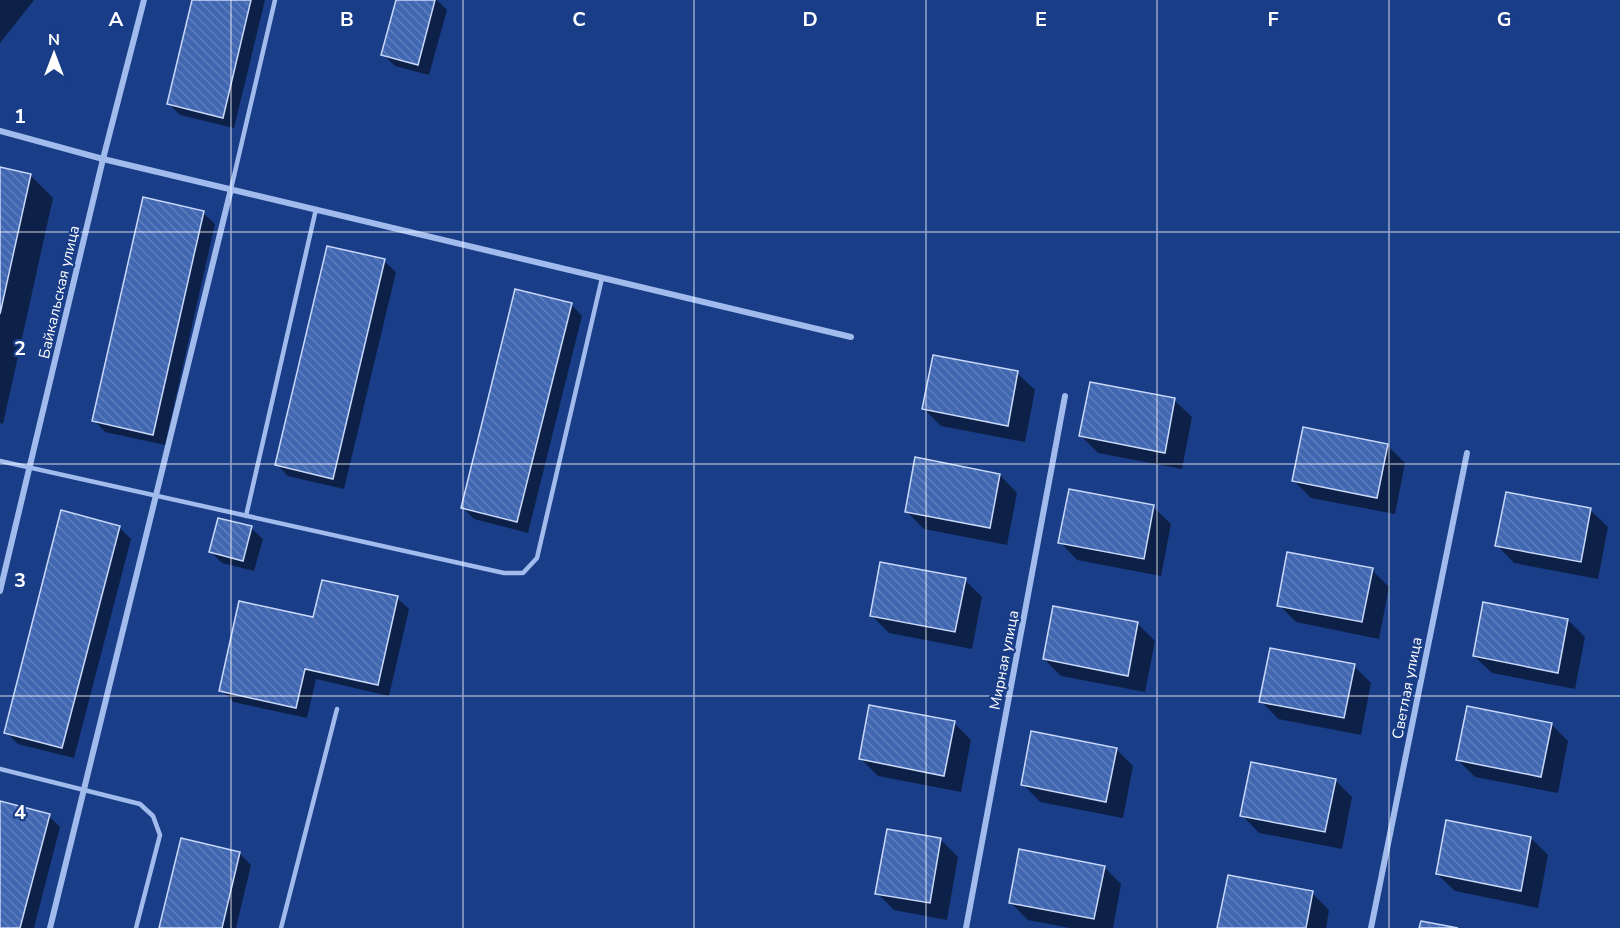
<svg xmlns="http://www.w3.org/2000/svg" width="1620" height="928" font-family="'Nunito Sans',sans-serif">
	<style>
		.shadow { fill: #0007 }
		.building { fill: url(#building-back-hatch); stroke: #c8d8f9; stroke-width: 1.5 }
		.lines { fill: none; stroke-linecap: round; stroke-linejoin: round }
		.lane { stroke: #a2bbed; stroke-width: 4.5 }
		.street { stroke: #a2bbed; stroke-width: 6 }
		.grid { fill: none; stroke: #fff; stroke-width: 1.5; stroke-opacity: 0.55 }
		.labels { text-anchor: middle; stroke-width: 4.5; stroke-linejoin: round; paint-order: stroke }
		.street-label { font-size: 15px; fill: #fff; stroke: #1a3d88 }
		.grid-label { font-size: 20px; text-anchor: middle; font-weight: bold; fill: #fff; stroke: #1a3d88; stroke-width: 4.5; stroke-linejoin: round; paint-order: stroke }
	</style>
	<defs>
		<pattern id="building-back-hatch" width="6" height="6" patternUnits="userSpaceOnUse" patternTransform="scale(1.5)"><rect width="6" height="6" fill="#4267b1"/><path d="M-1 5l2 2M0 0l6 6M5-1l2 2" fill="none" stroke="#5e7ebd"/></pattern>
	</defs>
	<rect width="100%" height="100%" fill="#1a3d88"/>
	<path class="shadow" d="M0,0h34l-34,43z
		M194,0h71l-31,128 -54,-13 -11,-11z
		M398,0h39l10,10 -18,65 -34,-9 -12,-12z
		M0,169l30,6 23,23 -50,226 -3,-1z
		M203,213l12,11 -50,221 -60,-13 -11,-12z
		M384,261l12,11 -52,217 -56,-13 -11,-11z
		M571,304l11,12 -54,217 -54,-14 -12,-12z
		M1017,373l18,17 -10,52 -84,-16 -17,-17z
		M1174,400l18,17 -10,52 -84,-16 -17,-17z
		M1387,445l18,18 -10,51 -84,-16 -17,-17z
		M1000,475l17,18 -10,52 -83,-16 -18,-18z
		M1153,507l18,17 -10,52 -84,-16 -17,-18z
		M1590,510l18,17 -10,52 -84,-16 -17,-18z
		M119,527l12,12 -57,219 -56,-14 -12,-12z
		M251,528l12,11 -9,32 -32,-8 -11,-11z
		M1372,570l17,17 -10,52 -83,-17 -17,-17z
		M965,580l17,17 -10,52 -83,-16 -18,-18z
		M397,598l12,11 -20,87 -73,-17 -9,39 -74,-16 -12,-12 93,-71z
		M1568,620l17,17 -10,52 -83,-16 -18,-17z
		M1137,623l18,18 -10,51 -84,-16 -17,-17z
		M1354,666l17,17 -10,52 -83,-16 -17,-18z
		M954,723l17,17 -10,52 -83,-16 -17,-17z
		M1551,724l17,17 -10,52 -83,-16 -17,-17z
		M1116,749l17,17 -10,52 -83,-16 -17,-18z
		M1335,780l17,17 -10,52 -83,-16 -17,-18z
		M0,803l49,13 11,11 -26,101h-34z
		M1531,838l17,17 -10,53 -83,-17 -18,-17z
		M941,840l17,17 -11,63 -53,-10 -17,-17z
		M240,854l11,11 -15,63h-75z
		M1104,867l17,17 -8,44h-43l-42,-8 -18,-18z
		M1312,893l17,17 -3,18h-107z"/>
	<path class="building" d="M192,0h59l-28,118 -56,-14z
		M396,0h39l-17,65 -37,-10z
		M0,167l31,7 -31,140z
		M143,197l61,14 -51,224 -61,-14z
		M327,246l58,13 -52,220 -58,-14z
		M515,289l57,14 -55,219 -56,-14z
		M933,355l85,16 -10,55 -86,-17z
		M1090,382l85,16 -10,55 -86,-17z
		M1303,427l85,17 -11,54 -85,-17z
		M915,457l85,17 -10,54 -85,-16z
		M1069,489l85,16 -10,54 -86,-16z
		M1506,492l85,16 -10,54 -86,-16z
		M61,510l59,16 -58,222 -58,-15z
		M218,518l34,8 -9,35 -34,-9z
		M1287,552l86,16 -11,54 -85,-16z
		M880,562l86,16 -11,54 -85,-16z
		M322,580l76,16 -20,89 -73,-16 -9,39 -77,-17 20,-90 74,16z
		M1483,602l85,17 -10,54 -85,-17z
		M1053,606l85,16 -10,54 -85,-17z
		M1270,648l85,16 -11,54 -85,-16z
		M869,705l86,16 -11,55 -85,-17z
		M1467,706l85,17 -11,54 -85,-17z
		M1031,731l86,17 -11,54 -85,-17z
		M1251,762l85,17 -11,53 -85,-16z
		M0,801l50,13 -30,114h-20z
		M1446,820l85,17 -10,54 -85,-17z
		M887,829l54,9 -11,65 -55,-9z
		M181,838l59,14 -18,76h-63z
		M1019,849l86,17 -11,53 -85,-16z
		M1228,875l85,16 -7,37h-89z
		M1421,921l37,7h-39z"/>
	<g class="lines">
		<path class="lane" d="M231,189l44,-189
			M0,461l504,112h19l14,-15 65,-280
			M246,516l70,-307
			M0,769l140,35 13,12 7,19 -24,93
			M281,928l56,-219"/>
		<path class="street" d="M0,131l103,28 748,178
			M0,591l103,-432 41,-159
			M50,928l181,-739
			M966,928l99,-532
			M1371,928l96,-475"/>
	</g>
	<path class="grid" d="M231,0v928M463,0v928M694,0v928M926,0v928M1157,0v928M1389,0v928M0,232h1620M0,464h1620M0,696h1620"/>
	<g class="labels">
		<g class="street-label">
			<text transform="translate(59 292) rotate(-77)" y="5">Байкальская улица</text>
			<text transform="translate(1004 660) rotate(-79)" y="5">Мирная улица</text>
			<text transform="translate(1407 688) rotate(-79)" y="5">Светлая улица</text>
		</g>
	</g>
	<g class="grid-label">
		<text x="116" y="26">A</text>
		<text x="347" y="26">B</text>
		<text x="579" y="26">C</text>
		<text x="810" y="26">D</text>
		<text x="1041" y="26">E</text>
		<text x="1273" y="26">F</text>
		<text x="1504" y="26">G</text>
		<text x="20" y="123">1</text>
		<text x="20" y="355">2</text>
		<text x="20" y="587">3</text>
		<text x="20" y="819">4</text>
	</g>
	<g transform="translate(54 54)" stroke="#1a3d88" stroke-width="4.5" paint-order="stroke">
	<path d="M0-4.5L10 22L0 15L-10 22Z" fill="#ffffff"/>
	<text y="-9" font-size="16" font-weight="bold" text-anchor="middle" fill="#ffffff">N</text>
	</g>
</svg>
